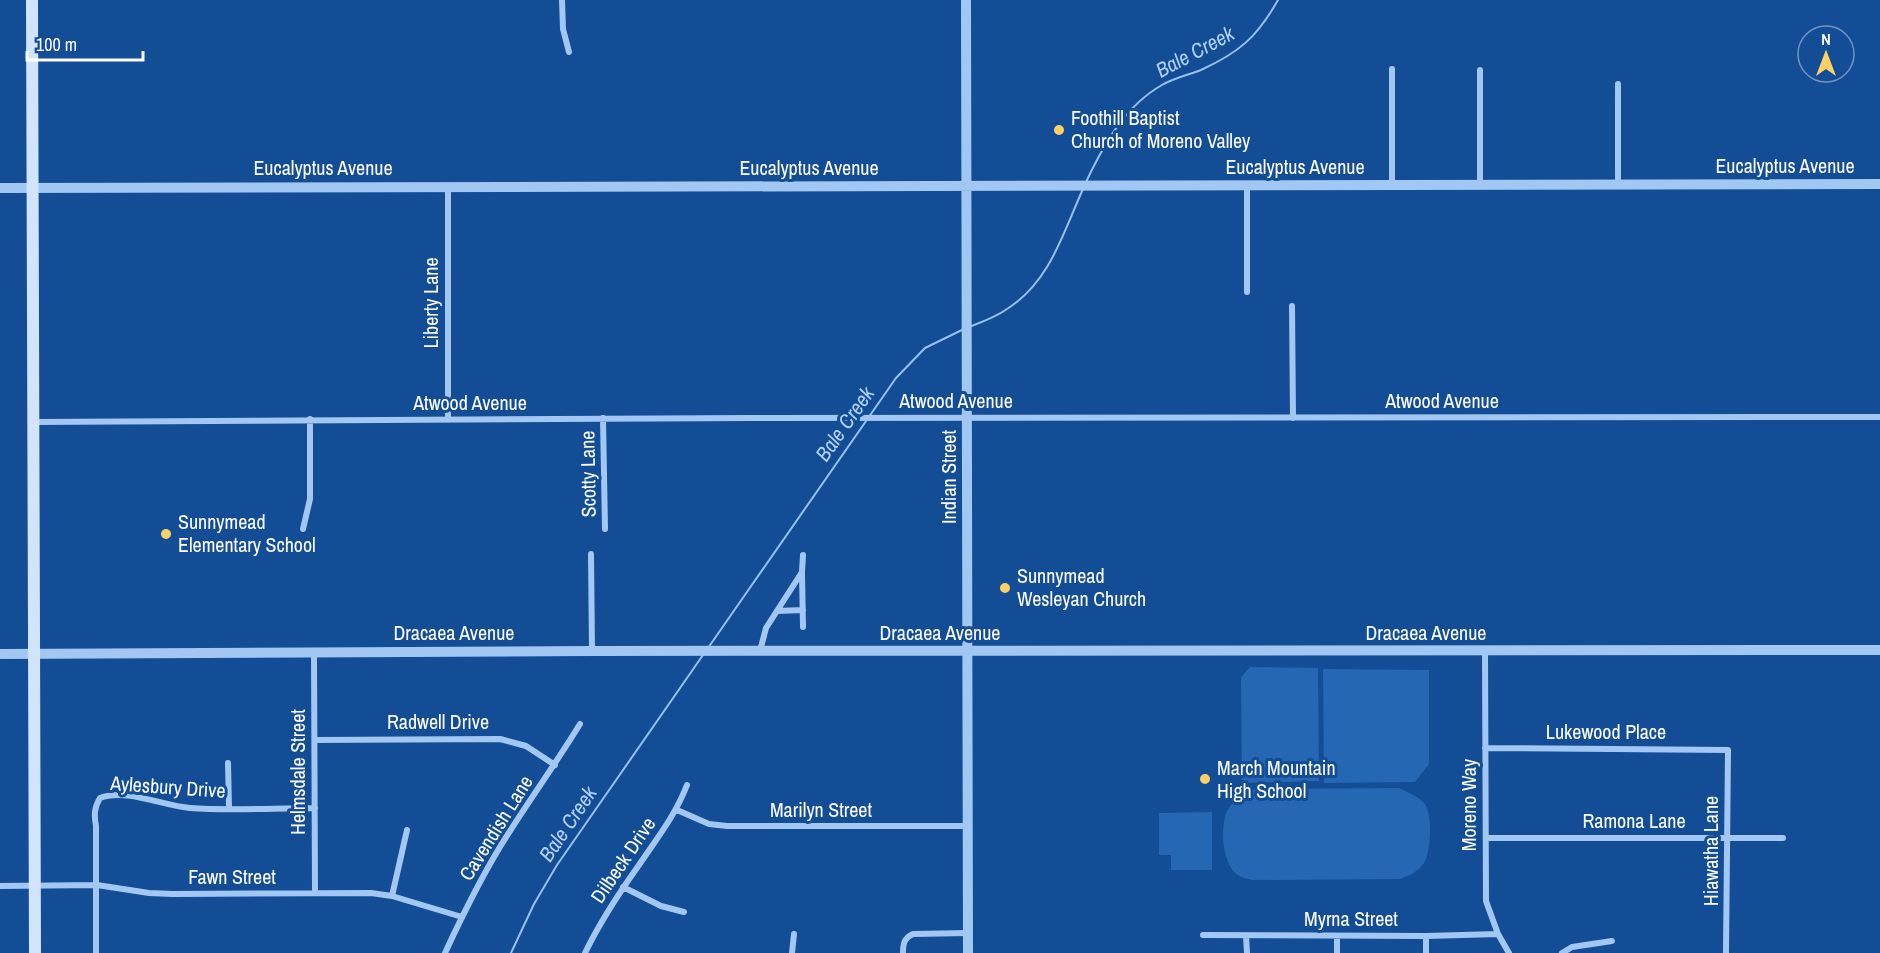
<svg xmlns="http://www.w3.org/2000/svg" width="1880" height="953" font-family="'Archivo Narrow',sans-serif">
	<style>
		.green { fill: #2667b4 }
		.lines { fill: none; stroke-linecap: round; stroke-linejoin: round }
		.stream { stroke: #94c2f5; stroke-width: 2 }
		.minor { stroke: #a2c7f2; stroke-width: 6 }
		.tertiary { stroke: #a2c7f2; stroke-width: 10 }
		.secondary { stroke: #d1e4fc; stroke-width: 12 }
		.poi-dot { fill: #ffd064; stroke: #134d95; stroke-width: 2 }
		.labels { text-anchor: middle; stroke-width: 6; stroke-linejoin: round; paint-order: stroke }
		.poi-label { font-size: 20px; fill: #fff; stroke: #134d95; text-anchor: start }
		.street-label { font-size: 20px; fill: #fff; stroke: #134d95 }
		.water-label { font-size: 21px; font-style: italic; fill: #afd1f9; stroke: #134d95 }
	</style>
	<rect width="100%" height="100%" fill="#134d95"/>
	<path class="green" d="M1250,667l68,1 1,113 -77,2 -1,-106z
		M1323,669l106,1v94l-14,18 -91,1z
		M1399,788c8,4 19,8 25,15 9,11 7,48 0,60 -5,8 -15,13 -24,16l-147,1c-4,-1 -10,-2 -14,-4 -17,-10 -20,-51 -11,-67 6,-9 17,-15 26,-20z
		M1212,812v58h-41v-15h-12v-42z"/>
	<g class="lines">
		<path class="stream" d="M1086,182c18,-38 39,-76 76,-97 12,-7 26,-10 39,-15 39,-18 56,-33 77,-70
			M969,327c13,-5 27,-10 38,-18 43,-27 56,-76 76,-120
			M708,648l188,-270 29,-30 39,-19
			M511,953l23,-49 23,-39 146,-210"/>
		<path class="minor" d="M562,0l1,29 6,23
			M1392,69v116
			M1480,70v114
			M1618,84v100
			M1247,185v107
			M448,186v234
			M1292,306l1,112
			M603,418l2,111
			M33,422l719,-4 1128,-1
			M303,529l7,-30v-80
			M591,554l1,97
			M802,573l1,54
			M777,611l26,-1
			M760,651l6,-23 36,-56 1,-17
			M1485,651l1,250 12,33 11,19
			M314,652l1,241
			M315,740l185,-1 26,7 29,19
			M1485,748l243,2 -2,203
			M228,763l1,45
			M677,810l32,14 18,2h241
			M1486,838h297
			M0,886l97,-1 52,8 24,1 198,-1 21,3 70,21
			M623,887l38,19 23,6
			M392,896l15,-66
			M1203,935l223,1 72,-2
			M1246,936l1,17
			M1337,936v17
			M96,953v-127c-2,-11 -2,-18 4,-28 26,-10 63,8 90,10 41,3 84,0 125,0
			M445,953c19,-41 40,-84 65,-122 23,-36 48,-71 70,-107
			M585,953c15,-31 34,-60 54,-88 18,-27 36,-49 48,-80
			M792,953l2,-19
			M903,953c0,-9 1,-15 10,-19l55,-1
			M1426,953v-17
			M1562,953l10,-6 40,-6"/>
		<path class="tertiary" d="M966,0l2,953
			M0,188l1880,-4
			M0,654l592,-3 1288,-1"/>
		<path class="secondary" d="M32,0l3,953"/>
	</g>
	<g class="poi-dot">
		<circle cx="1059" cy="130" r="6"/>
		<circle cx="166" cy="534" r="6"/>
		<circle cx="1005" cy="588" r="6"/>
		<circle cx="1205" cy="779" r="6"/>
	</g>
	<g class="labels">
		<g class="poi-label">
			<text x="1071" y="125">Foothill Baptist<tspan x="1071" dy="23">Church of Moreno Valley</tspan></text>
			<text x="178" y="529">Sunnymead<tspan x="178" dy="23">Elementary School</tspan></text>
			<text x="1017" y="583">Sunnymead<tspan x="1017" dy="23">Wesleyan Church</tspan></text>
			<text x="1217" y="775">March Mountain<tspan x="1217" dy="23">High School</tspan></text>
		</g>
		<g class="street-label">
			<text x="1785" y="173">Eucalyptus Avenue</text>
			<text x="1295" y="174">Eucalyptus Avenue</text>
			<text x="323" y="175">Eucalyptus Avenue</text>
			<text x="809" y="175">Eucalyptus Avenue</text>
			<text transform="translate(431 303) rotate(-90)" y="7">Liberty Lane</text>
			<text x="956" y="408">Atwood Avenue</text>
			<text x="1442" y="408">Atwood Avenue</text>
			<text x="470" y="410">Atwood Avenue</text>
			<text transform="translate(588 474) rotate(-91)" y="7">Scotty Lane</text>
			<text transform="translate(949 477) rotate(-90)" y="7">Indian Street</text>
			<text x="454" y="640">Dracaea Avenue</text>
			<text x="940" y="640">Dracaea Avenue</text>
			<text x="1426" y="640">Dracaea Avenue</text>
			<text x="438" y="729">Radwell Drive</text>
			<text x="1606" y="739">Lukewood Place</text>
			<text transform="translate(298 772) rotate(-90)" y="7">Helmsdale Street</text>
			<text transform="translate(168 787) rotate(4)" y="7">Aylesbury Drive</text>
			<text transform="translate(1469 805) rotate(-90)" y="7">Moreno Way</text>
			<text x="821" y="817">Marilyn Street</text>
			<text x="1634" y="828">Ramona Lane</text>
			<text transform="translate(496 828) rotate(-58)" y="7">Cavendish Lane</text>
			<text transform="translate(1711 851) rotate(-90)" y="7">Hiawatha Lane</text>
			<text transform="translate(623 860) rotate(-56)" y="7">Dilbeck Drive</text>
			<text x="232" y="884">Fawn Street</text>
			<text x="1351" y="926">Myrna Street</text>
		</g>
		<g class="water-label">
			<text transform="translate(1195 52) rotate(-28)" y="7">Bale Creek</text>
			<text transform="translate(845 424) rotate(-55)" y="7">Bale Creek</text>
			<text transform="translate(568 824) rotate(-56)" y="7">Bale Creek</text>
		</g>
	</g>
	<g transform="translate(1826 54)"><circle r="28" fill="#134d95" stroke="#7194bf" stroke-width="1.5"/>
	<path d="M0-4.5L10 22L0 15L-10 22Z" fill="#ffd064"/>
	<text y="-9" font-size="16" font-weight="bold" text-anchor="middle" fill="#ffffff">N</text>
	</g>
	<path d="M27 51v9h116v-9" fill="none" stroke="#ffffff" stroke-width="3"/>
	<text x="36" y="51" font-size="18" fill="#ffffff" stroke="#134d95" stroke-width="4.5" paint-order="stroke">100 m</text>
</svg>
